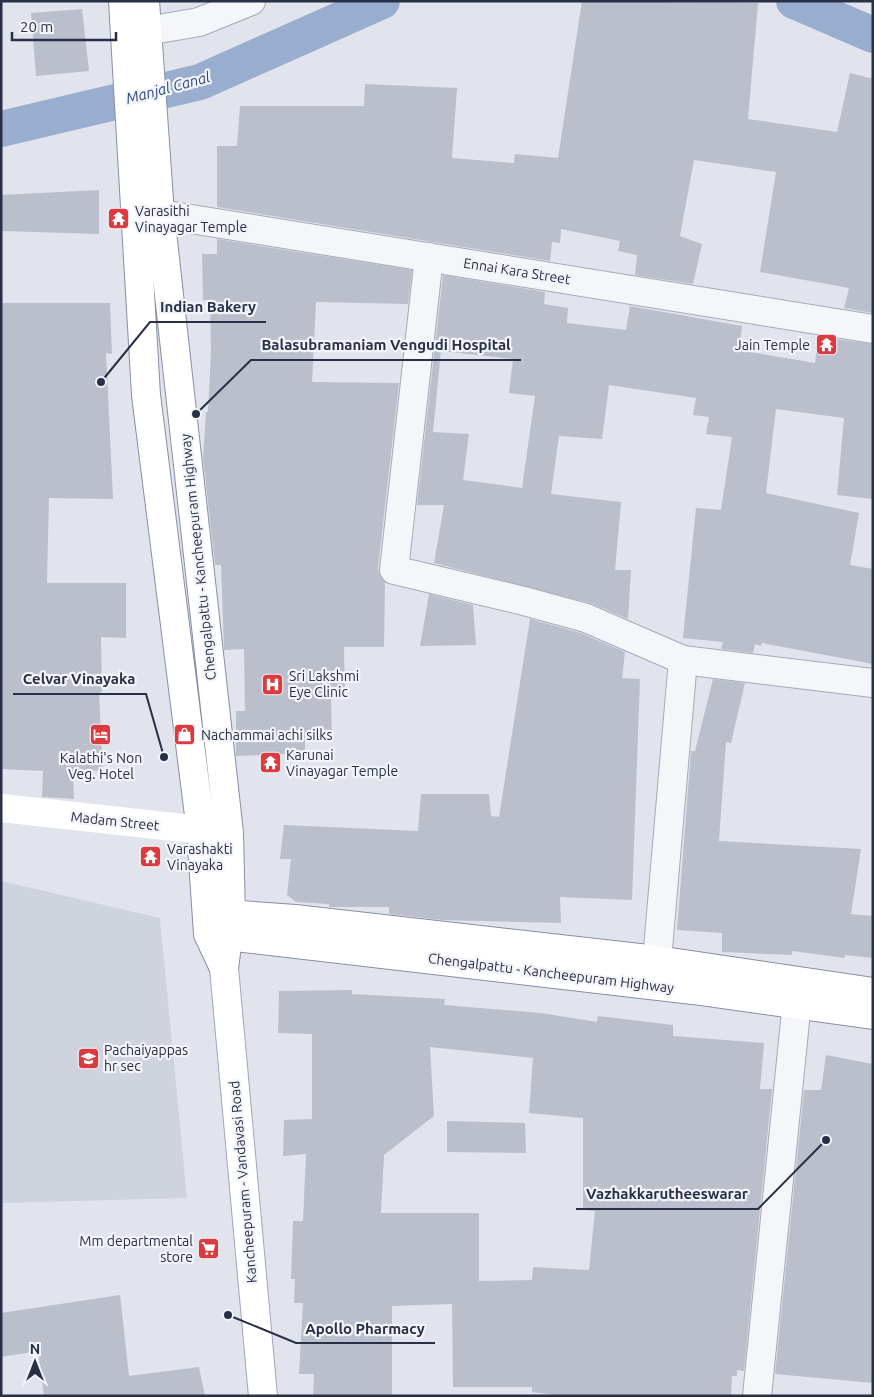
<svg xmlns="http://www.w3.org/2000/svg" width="874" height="1397" font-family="Ubuntu,sans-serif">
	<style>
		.built { fill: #cfd3de }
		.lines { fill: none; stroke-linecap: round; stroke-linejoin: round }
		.canal { stroke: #99adcf; stroke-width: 36 }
		.building { fill: #bbbfcc; fill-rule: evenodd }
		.street-casing { stroke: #a6aab7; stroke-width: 30 }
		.primary-casing { stroke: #9fa6b9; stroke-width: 30 }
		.highway-casing { stroke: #878fa4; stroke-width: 30 }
		.street { stroke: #f5f6f9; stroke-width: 28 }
		.secondary { stroke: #fff; stroke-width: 28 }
		.primary { stroke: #fff; stroke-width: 28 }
		.highway { stroke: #fff; stroke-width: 28 }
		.labels { text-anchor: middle; stroke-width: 4.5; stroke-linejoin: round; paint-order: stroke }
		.poi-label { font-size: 14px; fill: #282f46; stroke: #f2f4f9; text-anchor: start }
		.street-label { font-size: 14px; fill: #282f46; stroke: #f2f4f9 }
		.water-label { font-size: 15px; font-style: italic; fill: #2d477e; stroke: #f2f4f9 }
		.leader { fill: none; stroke: #282f46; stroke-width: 2 }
		.callout-dot { fill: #282f46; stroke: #f2f4f9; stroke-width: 2 }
		.callout-label { font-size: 15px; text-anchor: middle; font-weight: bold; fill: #282f46; stroke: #f2f4f9; stroke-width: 4.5; stroke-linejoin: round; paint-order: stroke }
	</style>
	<rect width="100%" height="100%" fill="#e1e4ec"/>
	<path class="built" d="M1,881l159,37 27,280 -186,5z"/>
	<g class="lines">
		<path class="canal" d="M794,1l79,34
			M1,129l199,-47 182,-81"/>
	</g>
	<path class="building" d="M582,1l176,2 -10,116 89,13 13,-59 23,6v234l-29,-5 5,-20 -89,-16 16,-100 -82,-12 -14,76 22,8 -9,40 -58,-9 2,-20 -19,-4 2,-10 -59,-12 -1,14 -8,-1 -2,19 -333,-54v-61h20l3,-40h124l1,-22 92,4 -5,70 62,5 1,-9 43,4z
		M82,9l7,62 -53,5 -5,-63z
		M99,190v44l-98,-3v-36z
		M217,239l195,31 -4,34 -92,-2 -4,80 87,1 -21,185 2,8 5,6 -1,65h-40l1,51h-14l1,39h-27v16l-69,3v-45h9l-1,-62 -20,1 -3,-85h-6l-12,-107 3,-46h2l3,-61 -1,-51h-7l-1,-46h15z
		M443,275l102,17 -1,12 24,4 -1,15 59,7 4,-24 112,20 -3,24 76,13 2,-18 16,2 2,-8 38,5v155l-36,-4 7,-77 -68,-9 -10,84 93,20 -9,52 23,4v95l-111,-21 -1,3 -6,-2 -2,9 -32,-4 2,-7 -40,-4 13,-130 25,2 11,-73 -26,-3 3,-17 -16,-2 3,-17 -87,-13 -7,54 -43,-3 -8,58 70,8 -6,68h16l-3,49 -38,-16 -156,-40 10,-58h-27zM441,351l72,8 -4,34 26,3 -13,92 -59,-8 6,-46 -36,-2z
		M1,303h109l2,51 -6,-1 7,146 -64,-1 -2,85h79v55l-25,-1 1,55h-3l4,79 -30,-1 1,29 -32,-2 1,-26 -42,-2z
		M429,594l44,11 3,40 -56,1z
		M530,619l51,14 44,19 -3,26 18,1 -8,221 -72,-3 1,26 -118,-3 -54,-6v-7h-60v-3l-33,-2 -9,-7 4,-36h-11l4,-34 134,6 3,-37h68l2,22 8,1z
		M713,679l32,4 -14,60 -5,-1 -7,99 142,8 -10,65 22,2v42l-28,-3v3l-53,-7v4l-70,-3v-19l-45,-3 14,-179h4z
		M352,990v4l93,5 -1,6 97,8 56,9 1,-6 75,9v11l91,7 -4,46h12l-28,282 -7,-1v6h-5l-1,20h-169l-30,-4v-5h-79l-1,-83 -60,2v90h-79l1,-22h-15l4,-71h-9l1,-24h-4l2,-58h10l3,-67 -23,2 1,-36 28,-1v-85l-34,-1 1,-42zM430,1047l103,11 -4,55 54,5v92l12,1 -6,59 -56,-3 -1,13 -53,1v-68h-98l3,-58 50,-39z
		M826,1055l47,9v319l-98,-9 29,-284h17z
		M447,1121l78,2 1,30 -79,-1z
		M120,1295l9,81 70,-9 6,29h-161l-6,-45 -37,6v-44z"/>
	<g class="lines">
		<defs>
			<path id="street" d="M147,31l52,-9 52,-21
				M160,214l713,115
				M429,257l-35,313 130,31 62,17 97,42
				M657,960l26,-300 190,23
				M757,1396l42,-414"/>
			<path id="primary" d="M224,968l39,428"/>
			<path id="highway" d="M123,1l23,394 55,436 7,103 16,34
				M145,1l15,213 69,619 2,82 -7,53
				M213,913l82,6 362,41 216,32
				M209,934l484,56 180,25"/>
		</defs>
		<use href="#street" class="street-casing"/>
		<use href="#primary" class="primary-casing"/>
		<use href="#highway" class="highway-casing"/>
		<use href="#street" class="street"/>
		<path class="secondary" d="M1,808l228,25"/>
		<use href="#primary" class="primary"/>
		<use href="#highway" class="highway"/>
	</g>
	<defs>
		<symbol id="temple-square" viewBox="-11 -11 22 22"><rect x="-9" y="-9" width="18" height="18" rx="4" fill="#dd3a3f" stroke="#f2f4f9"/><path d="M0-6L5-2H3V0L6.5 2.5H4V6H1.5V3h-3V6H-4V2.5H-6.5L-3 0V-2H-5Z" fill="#fff"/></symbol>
		<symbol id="hospital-square" viewBox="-11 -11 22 22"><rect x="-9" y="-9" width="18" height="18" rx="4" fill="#dd3a3f" stroke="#f2f4f9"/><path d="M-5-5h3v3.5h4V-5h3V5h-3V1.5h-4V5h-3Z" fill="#fff"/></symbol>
		<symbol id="hotel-square" viewBox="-11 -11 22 22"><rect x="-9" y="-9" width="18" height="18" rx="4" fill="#dd3a3f" stroke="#f2f4f9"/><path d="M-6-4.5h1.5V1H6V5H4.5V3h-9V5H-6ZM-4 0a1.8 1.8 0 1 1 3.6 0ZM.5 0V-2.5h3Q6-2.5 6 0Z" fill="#fff"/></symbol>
		<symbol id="shop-square" viewBox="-11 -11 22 22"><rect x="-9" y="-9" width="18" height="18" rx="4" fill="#dd3a3f" stroke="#f2f4f9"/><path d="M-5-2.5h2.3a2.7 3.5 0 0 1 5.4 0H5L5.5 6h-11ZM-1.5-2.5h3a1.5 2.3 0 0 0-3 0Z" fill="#fff"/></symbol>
		<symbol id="school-square" viewBox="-11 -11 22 22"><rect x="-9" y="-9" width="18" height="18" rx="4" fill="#dd3a3f" stroke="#f2f4f9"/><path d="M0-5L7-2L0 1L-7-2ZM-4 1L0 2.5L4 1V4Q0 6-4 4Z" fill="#fff"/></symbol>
		<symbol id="supermarket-square" viewBox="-11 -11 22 22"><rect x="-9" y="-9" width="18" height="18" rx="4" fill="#dd3a3f" stroke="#f2f4f9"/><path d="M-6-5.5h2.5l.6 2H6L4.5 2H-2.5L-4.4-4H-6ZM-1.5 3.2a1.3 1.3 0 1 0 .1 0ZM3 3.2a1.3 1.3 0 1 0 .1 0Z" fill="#fff"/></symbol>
	</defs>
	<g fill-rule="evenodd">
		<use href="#temple-square" x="106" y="206" width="25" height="25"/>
		<use href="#temple-square" x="814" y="332" width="25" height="25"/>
		<use href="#hospital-square" x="260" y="672" width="25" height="25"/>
		<use href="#hotel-square" x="88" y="722" width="25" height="25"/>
		<use href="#shop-square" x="172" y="722" width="25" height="25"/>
		<use href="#temple-square" x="258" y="750" width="25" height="25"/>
		<use href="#temple-square" x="138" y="844" width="25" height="25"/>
		<use href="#school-square" x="76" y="1046" width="25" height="25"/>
		<use href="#supermarket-square" x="196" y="1236" width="25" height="25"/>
	</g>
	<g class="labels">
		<g class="poi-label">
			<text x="135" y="216">Varasithi<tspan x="135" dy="16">Vinayagar Temple</tspan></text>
			<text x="810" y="350" text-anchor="end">Jain Temple</text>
			<text x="289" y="681">Sri Lakshmi<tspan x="289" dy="16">Eye Clinic</tspan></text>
			<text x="201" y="740">Nachammai achi silks</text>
			<text x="286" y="760">Karunai<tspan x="286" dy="16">Vinayagar Temple</tspan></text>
			<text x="101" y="763" text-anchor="middle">Kalathi's Non<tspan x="101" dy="16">Veg. Hotel</tspan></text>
			<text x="167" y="854">Varashakti<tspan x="167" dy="16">Vinayaka</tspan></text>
			<text x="104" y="1055">Pachaiyappas<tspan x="104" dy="16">hr sec</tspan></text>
			<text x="193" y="1246" text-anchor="end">Mm departmental<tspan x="193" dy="16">store</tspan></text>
		</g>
		<g class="street-label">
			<text transform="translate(517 271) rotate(9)" y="5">Ennai Kara Street</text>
			<text transform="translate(198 557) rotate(-96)" y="5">Chengalpattu - Kancheepuram Highway</text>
			<text transform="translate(115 821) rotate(6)" y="5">Madam Street</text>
			<text transform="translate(551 973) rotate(7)" y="5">Chengalpattu - Kancheepuram Highway</text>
			<text transform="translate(243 1182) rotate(-95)" y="5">Kancheepuram - Vandavasi Road</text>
		</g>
		<g class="water-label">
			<text transform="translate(168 88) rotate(-15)" y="5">Manjal Canal</text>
		</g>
	</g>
	<path class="leader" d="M101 382L150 322H266M196 414L251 360H521M164 757L146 694H13M826 1140L758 1209H576M228 1315L296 1343H435"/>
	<g class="callout-dot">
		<circle cx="101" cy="382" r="5"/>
		<circle cx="196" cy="414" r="5"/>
		<circle cx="164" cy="757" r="5"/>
		<circle cx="826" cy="1140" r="5"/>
		<circle cx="228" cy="1315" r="5"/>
	</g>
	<g class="callout-label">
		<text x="208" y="312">Indian Bakery</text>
		<text x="386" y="350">Balasubramaniam Vengudi Hospital</text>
		<text x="79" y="684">Celvar Vinayaka</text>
		<text x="667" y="1199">Vazhakkarutheeswarar</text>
		<text x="365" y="1334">Apollo Pharmacy</text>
	</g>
	<rect width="874" height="1397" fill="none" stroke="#282f46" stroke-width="5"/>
	<g transform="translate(35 1362)" stroke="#f2f4f9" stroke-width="4" paint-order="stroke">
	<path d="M0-4L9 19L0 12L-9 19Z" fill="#282f46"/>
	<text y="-8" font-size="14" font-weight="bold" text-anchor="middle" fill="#282f46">N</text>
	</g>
	<path d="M12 32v8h104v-8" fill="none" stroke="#282f46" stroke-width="2.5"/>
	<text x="20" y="32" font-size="15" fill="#282f46" stroke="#f2f4f9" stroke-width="4" paint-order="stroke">20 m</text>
</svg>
